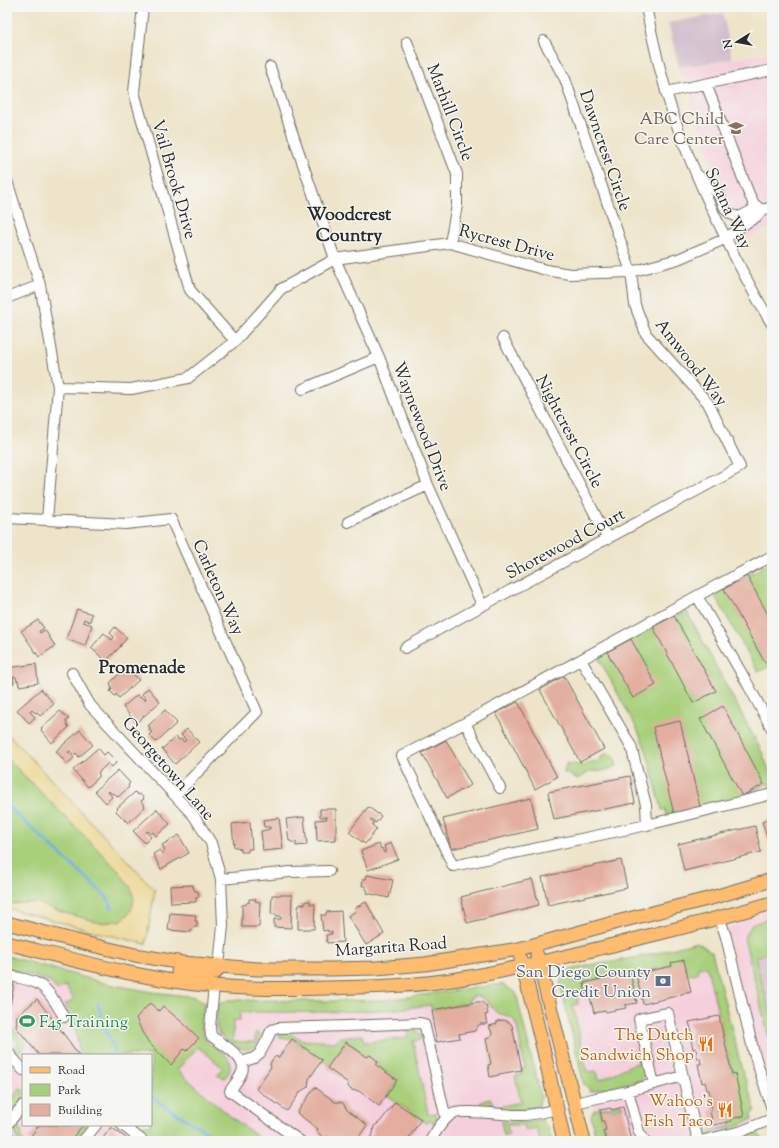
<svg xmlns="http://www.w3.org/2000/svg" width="779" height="1148" font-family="'Sorts Mill Goudy',serif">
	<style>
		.built { fill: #f5cfdb; fill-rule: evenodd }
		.industrial { fill: #d1bdcc }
		.green { fill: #a8cf7a; stroke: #6a7d52 }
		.sand { fill: #eeda9e; stroke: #8c8264 }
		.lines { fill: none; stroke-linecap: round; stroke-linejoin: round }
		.stream { stroke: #75afe6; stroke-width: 3 }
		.building { fill: #e3ae9f }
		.minor-casing { stroke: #6f6c63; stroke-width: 12 }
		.major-casing { stroke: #6f6c63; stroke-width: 15 }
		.minor { stroke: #fff; stroke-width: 10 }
		.major { stroke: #fdbc70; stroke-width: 13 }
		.labels { text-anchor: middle; stroke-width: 3; stroke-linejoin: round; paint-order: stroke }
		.street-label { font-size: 17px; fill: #2b2b2b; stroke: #f6f6f2 }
		.education-label { font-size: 17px; fill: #785e54; stroke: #f6f6f2; text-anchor: end }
		.service-label { font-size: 17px; fill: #4e5e75; stroke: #f6f6f2; text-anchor: end }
		.leisure-label { font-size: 17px; fill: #27864d; stroke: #f6f6f2; text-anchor: start }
		.food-label { font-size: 17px; fill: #c56008; stroke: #f6f6f2; text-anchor: end }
		.neighbourhood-label { font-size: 18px; font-weight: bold; fill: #2b2b2b; stroke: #f6f6f2 }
	</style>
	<rect width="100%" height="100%" fill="#f6f6f2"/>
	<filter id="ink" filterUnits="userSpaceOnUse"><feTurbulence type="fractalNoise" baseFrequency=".025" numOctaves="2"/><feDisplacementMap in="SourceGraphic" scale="8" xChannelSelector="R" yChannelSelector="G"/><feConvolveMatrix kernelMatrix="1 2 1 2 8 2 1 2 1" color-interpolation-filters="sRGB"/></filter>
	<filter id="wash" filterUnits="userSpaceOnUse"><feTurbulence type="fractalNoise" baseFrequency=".012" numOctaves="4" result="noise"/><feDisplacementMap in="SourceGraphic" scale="16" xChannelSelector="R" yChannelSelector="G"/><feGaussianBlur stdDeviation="0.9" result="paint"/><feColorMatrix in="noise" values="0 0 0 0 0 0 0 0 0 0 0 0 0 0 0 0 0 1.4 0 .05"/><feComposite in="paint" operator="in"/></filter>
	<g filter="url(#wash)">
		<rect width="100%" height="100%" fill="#eee4ca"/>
		<path class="built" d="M772,52v177h-5l-20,10 1,-10 -9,-18 -6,-2 -6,-13 -18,-43 -18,-50 2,-5 -6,-21 -7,-4 -1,-6 53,-8z
			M772,907v190l-48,-166z
			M697,942l15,10 29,114 14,43 -3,6 1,4 4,15 6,4 1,3h-168l-5,-25 3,-7 -5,-21 -5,-3 -24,-102 6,-12 24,-6 22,-3 37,-7z
			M7,956l101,28 44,8 45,5 5,5 19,2 7,-4 106,1 51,-1 117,-16 14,9 25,104 -2,6 4,19 5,4 4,15h-545zM23,1055h128v70h-128z"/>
		<path class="industrial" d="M723,13l9,46 -53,8 -11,-44z
			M772,918v132l-28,-112 8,-14z"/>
		<path class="green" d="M772,562v103l-14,7 -44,-78z
			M686,610l76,142 10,26v11h-1l-3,-6 -29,15 -72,18 -2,-7 -3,1 -15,-57 -9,-22 -40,-74z
			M609,753l2,2 2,-1 4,12c-5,2 -10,4 -16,5 -4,1 -9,-1 -13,2 -7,3 -5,7 -15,5l-3,-3 -6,-2 2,-9 1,-1 17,3 7,-4 8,-1 3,-5z
			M7,758l111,112 13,18 3,11 -1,9 -5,7 -8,6 -19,2 -40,-11 -24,-9 -30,1z
			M772,918v27l-9,10 -8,2 17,63v30l-28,-112 8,-14z
			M697,942l15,10 29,114 14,43 -3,6 1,4 -22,9 -26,7h-2l-1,-3 29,-6v-4l4,-49 -3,1 -13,-58 -12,-48 -8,-2 -2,7 -10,2 -16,-12 1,3 -36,8 3,13 -5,2 -4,-17 -46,11 2,10 -9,3 1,8 -5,1 14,67 8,-1 2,1 2,8c14,-4 25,-14 39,-17v-8l3,-2c6,6 7,22 0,27l-52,12v-4l-5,-3 -24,-102 6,-12 24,-6 22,-3 37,-7z
			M7,956l101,28 44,8 45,5 5,5h3c-2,11 -6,25 -1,35 5,12 26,12 26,30 0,5 -2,8 -6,11l-7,-3 6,-7 -25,-21 -21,23 54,47 33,24h-111l-22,-16h20v-70h-71l-7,-39 -8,-11 9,-5 -8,-14 -9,4 -7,-8 -7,-3 -36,-11z
			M502,984l14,9 25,104 -2,5v4l-18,4 -14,1 -23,-2 -3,-3 -1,-3c3,-3 7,-3 11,-4l2,9 28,-6 -6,-26 7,-2 -1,-4 4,-2 -8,-41 -3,-7 -3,-3 -13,-4 -3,-2 -10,-11 -4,-3 -7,-1 -5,3v4l-37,7 -1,-5c-63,9 -127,7 -191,7v8h-7v22h22v-9h3l2,2c-1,6 -2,10 -8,13 -12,5 -23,-7 -32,-13 -6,-9 -3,-21 -2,-31h3l7,-4 106,1 51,-1z
			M9,1024l18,21 -9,8 -5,-5 6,-6 -9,-9 -3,2v-8z
			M409,1029l9,3 3,4 -1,4 -7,1 15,73 8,-1 1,9 -2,2 -7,-4 -2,3 -39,-28 10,-15 -21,-15 2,-3 -4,-4 -5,-2 -2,1 -21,-15 -17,23 -37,-26 -12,-2 -1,-3 2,-1h7l15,7 33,2 4,-5 22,-2 2,7 44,-4 -1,-8z
			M19,1088l4,2v7l-4,9 -3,1 -5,-3v-2z
			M620,1104l2,1 1,2 -11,3 -1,-2 -11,2 2,11h2l2,9 -3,1 3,10h-10l-5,-25 3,-6z
			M542,1119l1,4 5,3 4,15h-12l-3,-13 -11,3 -2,-6h-17l2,9 -4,2 -1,-1 -3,-13h28z
			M49,1125h23l7,5 4,-5h5l-12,16h-6z
			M16,1127l6,5 -2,6 4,3h-6l-2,-5 -1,-8z
			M757,1131c1,5 6,6 7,10h-13l-1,-6 1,-2z"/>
		<path class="sand" d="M7,733l148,157 -9,54 -46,-11 -93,-25v-4l30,-1 24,9 40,11 19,-2 8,-6 4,-7 2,-9 -3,-11 -13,-18 -111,-112z"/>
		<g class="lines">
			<path class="stream" d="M7,806l99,90 6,12
				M98,1004l7,24 11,27
				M151,1096c21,18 47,27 68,45"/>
		</g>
		<g id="blocks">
			<path class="building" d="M747,576l25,46v37l-7,4 -41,-74z
				M77,609l15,5 -2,8 -6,-3 -1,3 9,3 -7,21 -19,-7z
				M674,616l42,75 -23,12 -40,-76z
				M38,620l6,8 -5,3 1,2 5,-3 10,16 -16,11 -18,-26z
				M115,627l12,11 -7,8h1l-15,15 -15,-13 13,-15 8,7 2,-3 -4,-4z
				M631,639l25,46 -23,13 -26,-46z
				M36,664l2,19 -19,3 -1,-6 -1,1 -1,-4h-3l1,6 -7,2v-17z
				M126,667l13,13 -20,18 -3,-4 -1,2 -5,-5 2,-2 -1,-2v-2l-1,-2z
				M564,676l40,73 -24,13 -40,-72z
				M148,688l12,14 -24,21 -13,-16 14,-12 3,3 1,-1 3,3 2,-1 -4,-5z
				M41,689l13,15 -14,12 -3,-4 -2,1 -3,-3 -2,2 5,5 -6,6 -12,-13z
				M518,702l39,75 -22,12 -39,-76z
				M723,706l41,78 -22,12 -42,-77z
				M165,710l12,13 -21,19 -7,-7 3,-3 -3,-2 1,-3 -2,-1z
				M60,711l9,8 -3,2 1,4 2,2 -17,16 -11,-13 1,-1 -1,-1z
				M680,721l20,86 -26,7 -21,-87z
				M187,729l12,13 -24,22 -13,-15 14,-12 3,3 2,-1 3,3 2,-2 -5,-5z
				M80,730l13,15 -14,12 -3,-4 -2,2 -4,-4 -2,1 6,6 -7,6 -11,-13z
				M446,740l25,45 -24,13 -25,-45z
				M98,748l6,7 3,-3 10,10 -5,5 -4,-4 -10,10 1,1v3l-11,10 -15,-17z
				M118,770l12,13 -2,2 1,2 -11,10 -4,-4 -2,1 -3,-3 -1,1 4,5 -6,6 -11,-12 8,-7h-1z
				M630,776l5,27 -81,16 -6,-27z
				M135,792l3,3 2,-1 4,5 -3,2 4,6 -17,16 -12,-12 2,-2 -1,-1z
				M531,798l7,31 -87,20 -8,-30z
				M368,807l13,9 -5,7 -5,-4 -1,2 4,2 -2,2 5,4 -12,15 -16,-12z
				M157,809l13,15 -14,12 -3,-4 -2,2 -3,-3 -2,1 5,5 -6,6 -12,-12z
				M320,809h16v31l-19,1 -1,-21 11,-1v-2h-7z
				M304,817l3,28 -11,1v-4l-3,1 -2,-2h-2l-3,-22z
				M279,818l4,31 -20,2 -2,-20 9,-2v-2h-6l-1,-7z
				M772,818v27h-2l-8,-23z
				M250,822l2,27h-4v3h-7v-3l-3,-1 -1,-1h-3l-2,-23z
				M755,826l6,26 -77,19 -6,-27z
				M179,835l10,18 -28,16 -8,-15 7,-4 2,4 2,-2v-1l1,-1 -3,-5z
				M391,843l7,16 -30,11 -7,-19 18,-7 2,5 1,-1 2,5 2,-1 -2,-6z
				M621,860l6,28 -79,17 -6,-28z
				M367,875l26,5 -4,18 -22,-5 1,-2 -2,-2v-3h-4l1,-7h3z
				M532,879l7,26 -72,18 -6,-26z
				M193,885v2l2,4h3l1,6h-3v5l-25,1 -1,-17z
				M272,895h20l-1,33 -17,-1v-8h7v-3h-5v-2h-5z
				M249,899h7l-1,2 5,1 -1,25h-17v-22h3l3,-3 1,1z
				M305,901h5v3h5l-1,25h-16v-22h1v-2l2,-1 4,1z
				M366,902l18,32 -18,11 -18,-29 8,-5 -1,-3z
				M341,911l2,31 -16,1 -1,-8 6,-1v-2h-4v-2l-5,1 -2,-16h5v-3z
				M170,913l26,2 -1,6h2v6h-4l-2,5 -23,-2z
				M684,960l7,32 -10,2v1l-38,9 -7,-30 36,-8 -1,-3z
				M630,972l7,31 -12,2 1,3 -21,4v-1l-11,2 -5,-20h-3l-2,-10z
				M7,982l7,2 -4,22h-3z
				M37,999l20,26 22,30h-40l-23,-28 1,-7 -1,-3z
				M477,1002h5l4,4 2,8 -3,1 2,9h-7l-4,4 -1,3 -16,3 1,4 -23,4 -4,-19h1l-2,-13z
				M150,1003l9,8 4,-5 1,1 19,16 16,15 -13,13 -2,-2 -13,16 -22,-22 -7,-11 -6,-14z
				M719,1016l13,58 3,-1 9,43 -13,3 1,2 -19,4 -3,-14 2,-1 -1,-5h1l-3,-15h-2l-2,-8 -3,1 -4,-19h3l-1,-6 -2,1 -2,-11 -3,1 -3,-15 2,-1 -3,-11z
				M504,1020l5,2 3,3 9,45 -22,4v1l-9,2 -2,-12 3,-1 -5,-25 5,-3 1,-3 -3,-7 8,-2v-3z
				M292,1039l30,21 -13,19 -1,8 -7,4 -14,20 -31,-22 15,-22 -1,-3 2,-4 4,-4 2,2z
				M346,1042l21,15 3,-2 4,3 4,4 -2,3 21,15 -18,26 -20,-15 -8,-1 -3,-4v-3l-21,-15z
				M315,1087l20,15h4l4,1 4,7 20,15 -11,16h-22l-7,-5 -1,2 -4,-1 -5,-6 1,-2 -21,-16z
				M395,1102l26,17 -14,22h-39l5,-7 1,-8 6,-4z
				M623,1107l8,34h-25l-3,-10 3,-1 -2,-9h-2l-2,-11 11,-2 1,2z
				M39,1125h44l-13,16h-43z
				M111,1127l19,14h-29z"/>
		</g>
	</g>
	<g filter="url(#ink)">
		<use href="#blocks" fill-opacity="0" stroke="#6f6c63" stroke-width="1"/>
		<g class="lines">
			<defs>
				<path id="minor" d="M143,7l-9,85 56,198 45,51
					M646,7c6,30 13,59 21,88 11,37 26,73 42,108 19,41 39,82 63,121
					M407,42l50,132v31l-7,38
					M270,67l65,192 44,98 49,128 54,120
					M706,84l43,110 5,10 8,6
					M666,92l106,-22
					M699,176c6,6 14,12 19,18 8,11 4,19 21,23l14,-7h9
					M7,181l33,104 18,102 -11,133
					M7,298l33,-13
					M503,338l105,201
					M58,387l73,2 57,-11 47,-37 46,-52 54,-30 115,-16 96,27 24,4 61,-2 47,-13 47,-20 21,-16 10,-6 6,-7 10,-3
					M303,389l76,-32
					M7,518l119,6 45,-5 86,193 -82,83
					M348,522l80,-37
					M772,556l-75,40 49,85 26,48
					M697,596l-232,127 -63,33 51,110 194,-41 125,-31
					M405,648c111,-62 224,-120 335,-181l-32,-64 -62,-69 -11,-29 -4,-33 -66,-193 -21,-38
					M581,660l50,86 15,59 1,20
					M72,673l18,32 104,111 17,27 10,36 2,47 -4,39
					M465,723l35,65
					M221,879l69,-7 39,-1
					M720,919l6,18 28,116 18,56
					M7,975c10,3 24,4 33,10 11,7 17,21 24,32
					M214,986l-4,41 1,9c10,7 37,22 31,36 -2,6 -8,13 -12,19l70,50
					M7,1051l16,19
					M242,1062l12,-4 6,-5 6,-11 4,-9 2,-3 6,-2 69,-2 73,-3 4,1 1,3 21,92
					M654,1084l-15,-65 29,-6 30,128
					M628,1091l11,41 6,9
					M575,1103l53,-12 55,-15
					M7,1125l16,-20
					M122,1125l21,16
					M7,1136l6,5
					M83,1141l13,-16
					M430,1141c6,-9 12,-21 22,-27 9,-5 52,1 65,1 13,1 27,-3 40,-6
					M700,1141l42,-10 30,-12"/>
				<path id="major" d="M7,923l81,21 47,11 48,8 74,6h75l44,-1 49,-4 94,-15 98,-27 94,-24 61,-18
					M7,943c68,17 137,37 207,43 38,3 76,3 113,2 46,-1 92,-2 137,-10 53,-9 105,-22 157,-35 50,-13 101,-25 151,-40
					M537,955l47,186
					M521,959l22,89 21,93
					M178,972c13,2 25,4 38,0l3,-7"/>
			</defs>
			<use href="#minor" class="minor-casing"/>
			<use href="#major" class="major-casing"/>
			<use href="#minor" class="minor"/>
			<use href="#major" class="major"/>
		</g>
	</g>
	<defs>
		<symbol id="school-bare" viewBox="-9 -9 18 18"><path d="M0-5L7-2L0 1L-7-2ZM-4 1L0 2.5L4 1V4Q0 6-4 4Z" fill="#8d6e63" stroke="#f6f6f2" stroke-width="2.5" paint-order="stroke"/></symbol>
		<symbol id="bank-bare" viewBox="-9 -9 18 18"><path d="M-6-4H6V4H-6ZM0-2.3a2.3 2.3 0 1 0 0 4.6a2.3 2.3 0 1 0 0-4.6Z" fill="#5c6f8a" stroke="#f6f6f2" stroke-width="2.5" paint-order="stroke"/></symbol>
		<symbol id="stadium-bare" viewBox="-9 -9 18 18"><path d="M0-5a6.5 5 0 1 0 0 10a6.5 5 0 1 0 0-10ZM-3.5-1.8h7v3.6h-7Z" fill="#2e9e5b" stroke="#f6f6f2" stroke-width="2.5" paint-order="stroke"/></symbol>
		<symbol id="restaurant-bare" viewBox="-9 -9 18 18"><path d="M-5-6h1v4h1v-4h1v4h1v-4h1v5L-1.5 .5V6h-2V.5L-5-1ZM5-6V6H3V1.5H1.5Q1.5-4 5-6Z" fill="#e8710a" stroke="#f6f6f2" stroke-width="2.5" paint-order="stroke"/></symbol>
	</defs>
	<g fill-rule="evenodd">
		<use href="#school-bare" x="725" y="117" width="22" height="22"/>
		<use href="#bank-bare" x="652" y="970" width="22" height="22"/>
		<use href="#stadium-bare" x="16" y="1010" width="22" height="22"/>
		<use href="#restaurant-bare" x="695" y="1033" width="22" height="22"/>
		<use href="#restaurant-bare" x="714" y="1099" width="22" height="22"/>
	</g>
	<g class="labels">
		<g class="street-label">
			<text transform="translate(451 112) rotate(69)" y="6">Marhill Circle</text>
			<text transform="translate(606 150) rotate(71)" y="6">Dawncrest Circle</text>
			<text transform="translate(175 179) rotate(74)" y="6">Vail Brook Drive</text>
			<text transform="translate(729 208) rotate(65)" y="6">Solana Way</text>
			<text transform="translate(507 242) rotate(15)" y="6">Rycrest Drive</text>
			<text transform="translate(692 362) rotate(52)" y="6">Amwood Way</text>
			<text transform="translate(423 426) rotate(69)" y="6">Waynewood Drive</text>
			<text transform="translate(570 431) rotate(62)" y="6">Nightcrest Circle</text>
			<text transform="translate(565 543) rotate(-28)" y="6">Shorewood Court</text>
			<text transform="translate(219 587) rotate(66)" y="6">Carleton Way</text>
			<text transform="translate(169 768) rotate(49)" y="6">Georgetown Lane</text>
			<text transform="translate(391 946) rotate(-4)" y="6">Margarita Road</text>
		</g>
		<g class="education-label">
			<text x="724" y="124">ABC Child<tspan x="724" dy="20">Care Center</tspan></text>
		</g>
		<g class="service-label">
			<text x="651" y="977">San Diego County<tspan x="651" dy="20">Credit Union</tspan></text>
		</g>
		<g class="leisure-label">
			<text x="39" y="1027">F45 Training</text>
		</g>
		<g class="food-label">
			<text x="694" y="1040">The Dutch<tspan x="694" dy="20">Sandwich Shop</tspan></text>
			<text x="713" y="1106">Wahoo's<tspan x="713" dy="20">Fish Taco</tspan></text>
		</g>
		<g class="neighbourhood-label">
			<text x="349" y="220">Woodcrest<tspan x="349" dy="21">Country</tspan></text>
			<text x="142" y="673">Promenade</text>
		</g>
	</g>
	<rect width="779" height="1148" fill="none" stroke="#f6f6f2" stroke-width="24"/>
	<rect x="22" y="1054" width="130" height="72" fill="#f6f6f2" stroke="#a5a5a2"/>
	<rect x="30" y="1067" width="20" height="6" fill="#fdbc70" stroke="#a5a5a2"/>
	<text x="58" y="1074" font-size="12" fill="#2b2b2b">Road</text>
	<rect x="30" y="1084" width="20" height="12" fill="#a8cf7a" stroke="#a5a5a2"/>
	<text x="58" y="1094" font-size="12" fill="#2b2b2b">Park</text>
	<rect x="30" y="1104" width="20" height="12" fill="#e3ae9f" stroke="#a5a5a2"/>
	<text x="58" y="1114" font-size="12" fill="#2b2b2b">Building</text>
	<g transform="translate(737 42) rotate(259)" stroke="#f6f6f2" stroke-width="3" paint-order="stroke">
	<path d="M0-3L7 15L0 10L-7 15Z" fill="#2b2b2b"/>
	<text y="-6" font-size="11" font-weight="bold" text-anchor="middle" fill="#2b2b2b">N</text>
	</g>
</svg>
